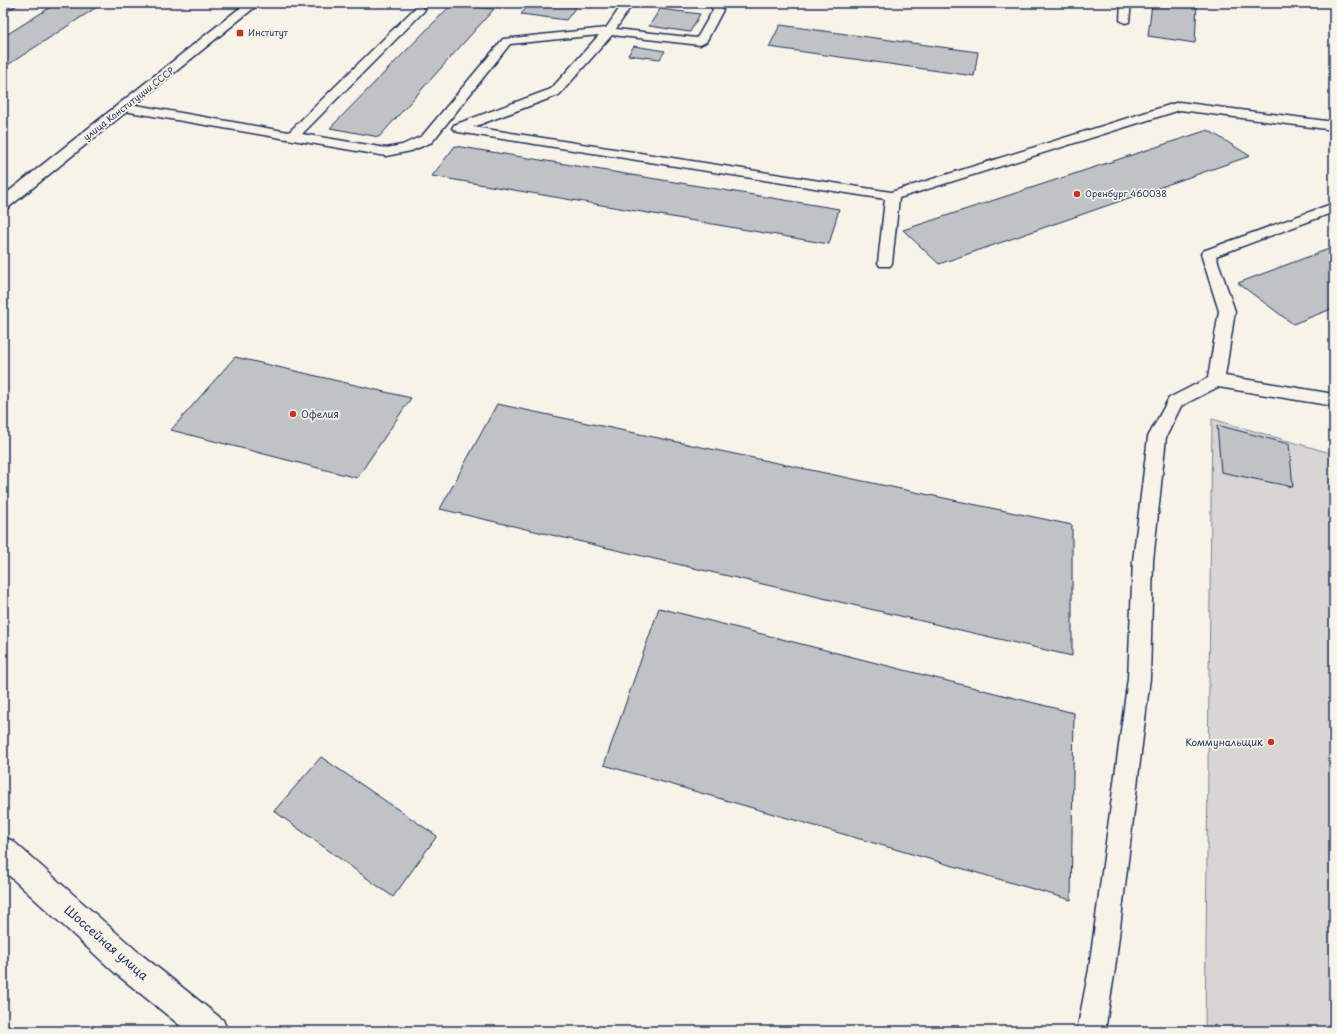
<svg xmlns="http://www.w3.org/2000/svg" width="1337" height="1034" font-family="'Playpen Sans',sans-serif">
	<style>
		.green { fill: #d7d6d4; stroke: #798299 }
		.building { fill: #c0c3c5; stroke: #1b2f5e }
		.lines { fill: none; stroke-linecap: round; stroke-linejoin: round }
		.service-casing { stroke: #1b2f5e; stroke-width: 3 }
		.tertiary-casing { stroke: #1b2f5e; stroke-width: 3 }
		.secondary-casing { stroke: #1b2f5e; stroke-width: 3 }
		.service { fill: #f7f3e8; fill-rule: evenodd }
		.tertiary { fill: #f7f3e8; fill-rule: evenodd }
		.secondary { fill: #f7f3e8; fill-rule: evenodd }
		.poi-dot { fill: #c8321e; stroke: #f7f3e8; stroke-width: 1.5 }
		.labels { text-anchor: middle; stroke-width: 3.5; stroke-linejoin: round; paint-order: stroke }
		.far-poi-label { font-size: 9px; fill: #1b2f5e; stroke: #f7f3e8; text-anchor: start }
		.far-street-label { font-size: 9px; fill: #1b2f5e; stroke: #f7f3e8 }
		.poi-label { font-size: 10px; fill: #1b2f5e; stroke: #f7f3e8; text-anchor: start }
		.near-street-label { font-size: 12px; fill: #1b2f5e; stroke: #f7f3e8 }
	</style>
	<rect width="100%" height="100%" fill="#f7f3e8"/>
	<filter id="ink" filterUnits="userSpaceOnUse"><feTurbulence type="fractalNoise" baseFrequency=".025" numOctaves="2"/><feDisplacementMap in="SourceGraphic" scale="8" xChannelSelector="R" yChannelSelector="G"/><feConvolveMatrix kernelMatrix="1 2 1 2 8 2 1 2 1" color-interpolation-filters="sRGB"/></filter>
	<g filter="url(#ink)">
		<path class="green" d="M1212,419l122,35v577h-129z"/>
		<path class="building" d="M57,3h46l-100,65v-31z
			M531,3h48l-13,17 -45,-6z
			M1152,3h45l-2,40 -47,-7z
			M452,4l42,5 -115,128 -49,-9z
			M660,9l40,5 -10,18 -41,-6z
			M780,25l198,27 -4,24 -205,-29z
			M634,46l31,5 -5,8 -32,-4z
			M1208,130l42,26 -311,108 -36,-34z
			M455,146l384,63 -10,35 -397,-68z
			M1334,247v61l-41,16 -55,-41z
			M235,357l176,41 -54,80 -186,-48z
			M497,404l575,121v131l-632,-147z
			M1217,425l72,19 4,43 -72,-15z
			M659,608l415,105 -3,187 -467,-135z
			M321,757l116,79 -44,61 -119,-86z"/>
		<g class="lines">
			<defs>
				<path id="service" d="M6,3h13l-16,9v-7z
					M623,3h10l-17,26 81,9 16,-28 -4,-7h10l4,7 -17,32 -6,3 -88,-10 -53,60 -86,32 418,65 288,-90 155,20v8l-154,-20 -281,88 -7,65 -2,3h-10l-2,-3 7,-64 -427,-67 -6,-4 2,-3 97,-36 48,-54 -89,9 -78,98 -21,9 -25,5 -262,-45 -6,-4 6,-4 165,29 127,-125 4,-1 5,3 -1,2 -122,123 84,14 16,-3 20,-9 81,-97 103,-11z
					M1121,3h10l-2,19 -4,1 -5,-3z
					M1334,203v9l-118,44 19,55 -10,65 109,18v12l-116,-19 -37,19 -15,31 -13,124 -3,117 -35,291 -10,62h-28l12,-62 39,-291 5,-117 15,-124 21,-39 39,-20 11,-67 -18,-57 2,-3z"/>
				<path id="tertiary" d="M246,3h14l-251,204 -6,2v-13z"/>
				<path id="secondary" d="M3,837l10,4 124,110 86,69 5,11h-41l-72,-58 -112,-103z"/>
			</defs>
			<use href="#service" class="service-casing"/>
			<use href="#tertiary" class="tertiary-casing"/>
			<use href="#secondary" class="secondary-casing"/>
			<use href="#service" class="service"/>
			<use href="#tertiary" class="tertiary"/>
			<use href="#secondary" class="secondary"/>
		</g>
	</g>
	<g class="poi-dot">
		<rect x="236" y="29" width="8" height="8" rx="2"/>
		<circle cx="1077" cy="194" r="4"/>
		<circle cx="293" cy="414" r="4"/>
		<circle cx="1271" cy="742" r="4"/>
	</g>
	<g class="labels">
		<g class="far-poi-label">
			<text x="248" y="36">Институт</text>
			<text x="1085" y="197">Оренбург 460038</text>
		</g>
		<g class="far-street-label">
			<text transform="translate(129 104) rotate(-38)" y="3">улица Конституции СССР</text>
		</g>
		<g class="poi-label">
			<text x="301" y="418">Офелия</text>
			<text x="1263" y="746" text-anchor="end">Коммунальщик</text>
		</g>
		<g class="near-street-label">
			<text transform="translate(106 943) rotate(41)" y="4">Шоссейная улица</text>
		</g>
	</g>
	<rect width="1337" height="1034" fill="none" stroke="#f7f3e8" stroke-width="16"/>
	<rect x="8" y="8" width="1321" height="1018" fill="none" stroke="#1b2f5e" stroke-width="1.5" filter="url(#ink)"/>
</svg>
